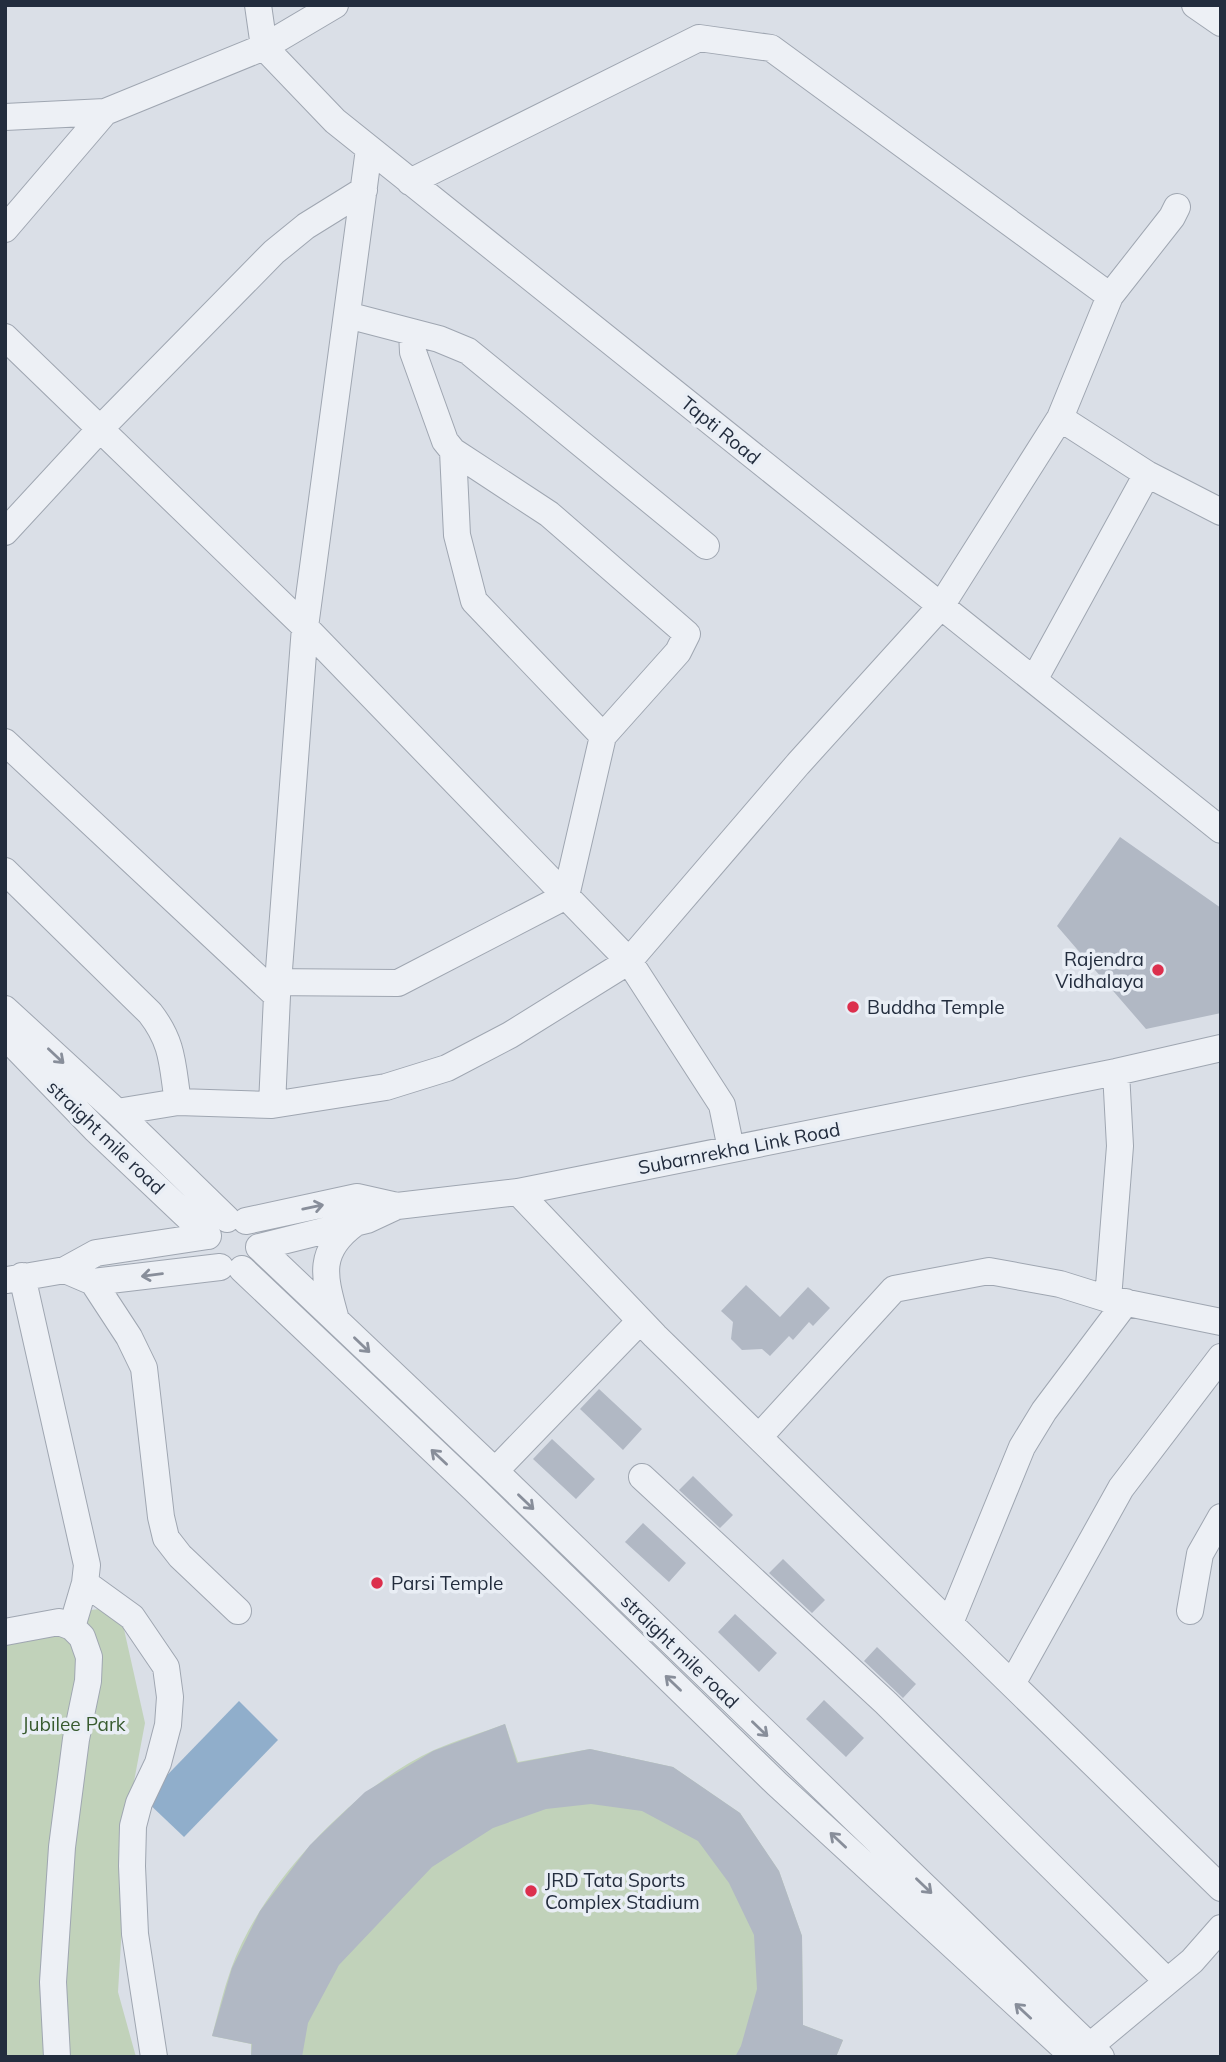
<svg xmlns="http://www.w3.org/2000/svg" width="1226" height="2062" font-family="Mulish,sans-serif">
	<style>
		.green { fill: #c1d2ba }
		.water { fill: #90aecb }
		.building { fill: #b1b8c4 }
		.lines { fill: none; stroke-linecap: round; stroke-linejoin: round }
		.minor-casing { stroke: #9fa6b1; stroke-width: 28 }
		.minor { stroke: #edf0f5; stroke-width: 26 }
		.oneway { stroke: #888e9a }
		.poi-dot { fill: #dc2f4d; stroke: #e9eef5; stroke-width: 2.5 }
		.labels { text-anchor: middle; stroke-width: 7; stroke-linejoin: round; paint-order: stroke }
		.street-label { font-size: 19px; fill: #232d3e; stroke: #e9eef5 }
		.poi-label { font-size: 19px; fill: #232d3e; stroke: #e9eef5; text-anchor: start }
		.park-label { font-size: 19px; fill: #385b2f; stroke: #e9eef5 }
	</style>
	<rect width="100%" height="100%" fill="#dadfe7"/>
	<path class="green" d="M119,1607l26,116 -16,85 -11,184 18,65h-131v-438z
		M505,1724l13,38 72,-13 83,18 67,46 39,58 23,65 1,89 40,15 -7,17h-585v-13l-39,-8c6,-22 11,-45 19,-67 30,-84 122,-182 203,-219 23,-10 47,-17 71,-26z"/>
	<path class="water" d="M239,1701l39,39 -94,97 -40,-38z"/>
	<path class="building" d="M1120,837l101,71v105l-75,16 -89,-103z
		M746,1285l34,32 28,-30 22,21 -17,18 -4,-4 -16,18 -4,-4 -19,20 -8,-7 -20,1 -11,-11 2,-17 -12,-11z
		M599,1389l43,40 -19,21 -43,-41z
		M552,1439l43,40 -19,20 -43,-40z
		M693,1476l40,39 -13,13 -41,-38z
		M643,1523l43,40 -17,19 -44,-40z
		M783,1559l42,41 -13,13 -43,-40z
		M735,1614l42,39 -18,19 -41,-40z
		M877,1647l39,37 -13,14 -39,-37z
		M824,1700l40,38 -18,19 -40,-38z
		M505,1724l12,39 73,-14 83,18 67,46 39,58 23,65 1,89 40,15 -7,17h-101l6,-11 16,-57 -3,-54 -25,-52 -31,-42 -56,-30 -51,-7 -45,5 -53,19 -61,39 -93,98 -31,58 -6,34h-51l1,-13 -40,-8 20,-68 28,-57 50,-66 55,-53 68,-41z"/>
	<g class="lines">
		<defs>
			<path id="minor" d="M258,5l6,42 71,74 886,709
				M1195,5l26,18
				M5,117l100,-5
				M410,182l289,-144 72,10 339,248
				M5,229l100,-117 159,-65 71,-42
				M347,315l92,24 29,12 238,195
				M5,337l300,290 324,334 93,144 9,44
				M1060,418l87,56 74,38
				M453,451l4,84 17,66 129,135
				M5,532l95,-103 174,-177 32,-26 58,-36
				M1034,680l113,-206
				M5,742l270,252
				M5,871l145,142c24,31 22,52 28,89
				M262,982l136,1 168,-87 37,-160 75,-84 9,-18 -138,-120 -96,-63 -8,-10 -32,-89 -1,-20
				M5,1009l112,103 110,107
				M5,1036l90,93 113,107
				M272,1105l5,-109 28,-369 64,-478
				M117,1112l61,-10 94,3 114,-18 61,-19 63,-33 119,-74 169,-197 143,-158 119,-188 50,-122 62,-79 5,-10
				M518,1192l137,144 566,552
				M246,1221l111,-24 40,9
				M259,1247l236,224 606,586
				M259,1247l108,-27 30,-14 121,-14 598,-120 105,-24
				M242,1269l232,220 303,295 297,273
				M65,1270l31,-17 112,-17
				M22,1276l65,289 -2,18 -13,44
				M7,1280l58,-10 28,12 127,-15
				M93,1282l36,55 15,31 17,149 5,21 14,18 58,55
				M1108,1299l12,-153 -4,-74
				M336,1320c-11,-41 -21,-67 18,-96
				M759,1437l135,-148 95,-18 71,13 48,15 113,23
				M495,1471l145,-150
				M642,1477l244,226 281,278
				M85,1583l47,34 34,50 4,30 -2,28 -10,38 -19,40 -6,23 -1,40 3,68 19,123
				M1190,1611l10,-57 21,-37
				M950,1623l72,-176 22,-36 82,-109
				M5,1632l54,-10 13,5 10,10 7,20 -1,24 -12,58 -14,108 -9,135 4,75
				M1012,1684l109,-196 100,-131
				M1090,2046l102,-85 29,-33"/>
		</defs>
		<use href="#minor" class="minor-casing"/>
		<use href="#minor" class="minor"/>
	</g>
	<defs><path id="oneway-shaft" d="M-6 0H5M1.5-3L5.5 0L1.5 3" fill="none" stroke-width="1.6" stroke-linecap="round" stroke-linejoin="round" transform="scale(1.75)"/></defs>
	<g class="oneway">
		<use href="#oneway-shaft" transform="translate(56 1056) rotate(43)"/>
		<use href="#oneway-shaft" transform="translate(313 1207) rotate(-12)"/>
		<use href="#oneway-shaft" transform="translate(152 1275) rotate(173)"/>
		<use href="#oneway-shaft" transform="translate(362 1345) rotate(44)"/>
		<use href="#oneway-shaft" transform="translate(439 1457) rotate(-137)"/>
		<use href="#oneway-shaft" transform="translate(526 1502) rotate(44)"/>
		<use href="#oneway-shaft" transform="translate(673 1683) rotate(-136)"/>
		<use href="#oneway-shaft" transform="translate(760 1729) rotate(44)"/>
		<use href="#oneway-shaft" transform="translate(838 1840) rotate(-137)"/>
		<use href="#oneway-shaft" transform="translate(924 1886) rotate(44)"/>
		<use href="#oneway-shaft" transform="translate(1023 2011) rotate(-137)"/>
	</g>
	<g class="poi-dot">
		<circle cx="1158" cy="970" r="7"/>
		<circle cx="853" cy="1007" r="7"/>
		<circle cx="377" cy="1583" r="7"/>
		<circle cx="531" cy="1891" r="7"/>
	</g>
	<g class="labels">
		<g class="street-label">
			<text transform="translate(721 430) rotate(39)" y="7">Tapti Road</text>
			<text transform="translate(106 1137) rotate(44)" y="7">straight mile road</text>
			<text transform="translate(739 1148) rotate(-11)" y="7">Subarnrekha Link Road</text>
			<text transform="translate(680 1651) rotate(44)" y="7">straight mile road</text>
		</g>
		<g class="poi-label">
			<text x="1144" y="966" text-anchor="end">Rajendra<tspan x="1144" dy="22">Vidhalaya</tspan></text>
			<text x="867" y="1014">Buddha Temple</text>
			<text x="391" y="1590">Parsi Temple</text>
			<text x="545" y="1887">JRD Tata Sports<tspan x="545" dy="22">Complex Stadium</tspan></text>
		</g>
		<g class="park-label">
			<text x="74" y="1731">Jubilee Park</text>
		</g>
	</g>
	<rect width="1226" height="2062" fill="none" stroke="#232d3e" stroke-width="14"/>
</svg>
